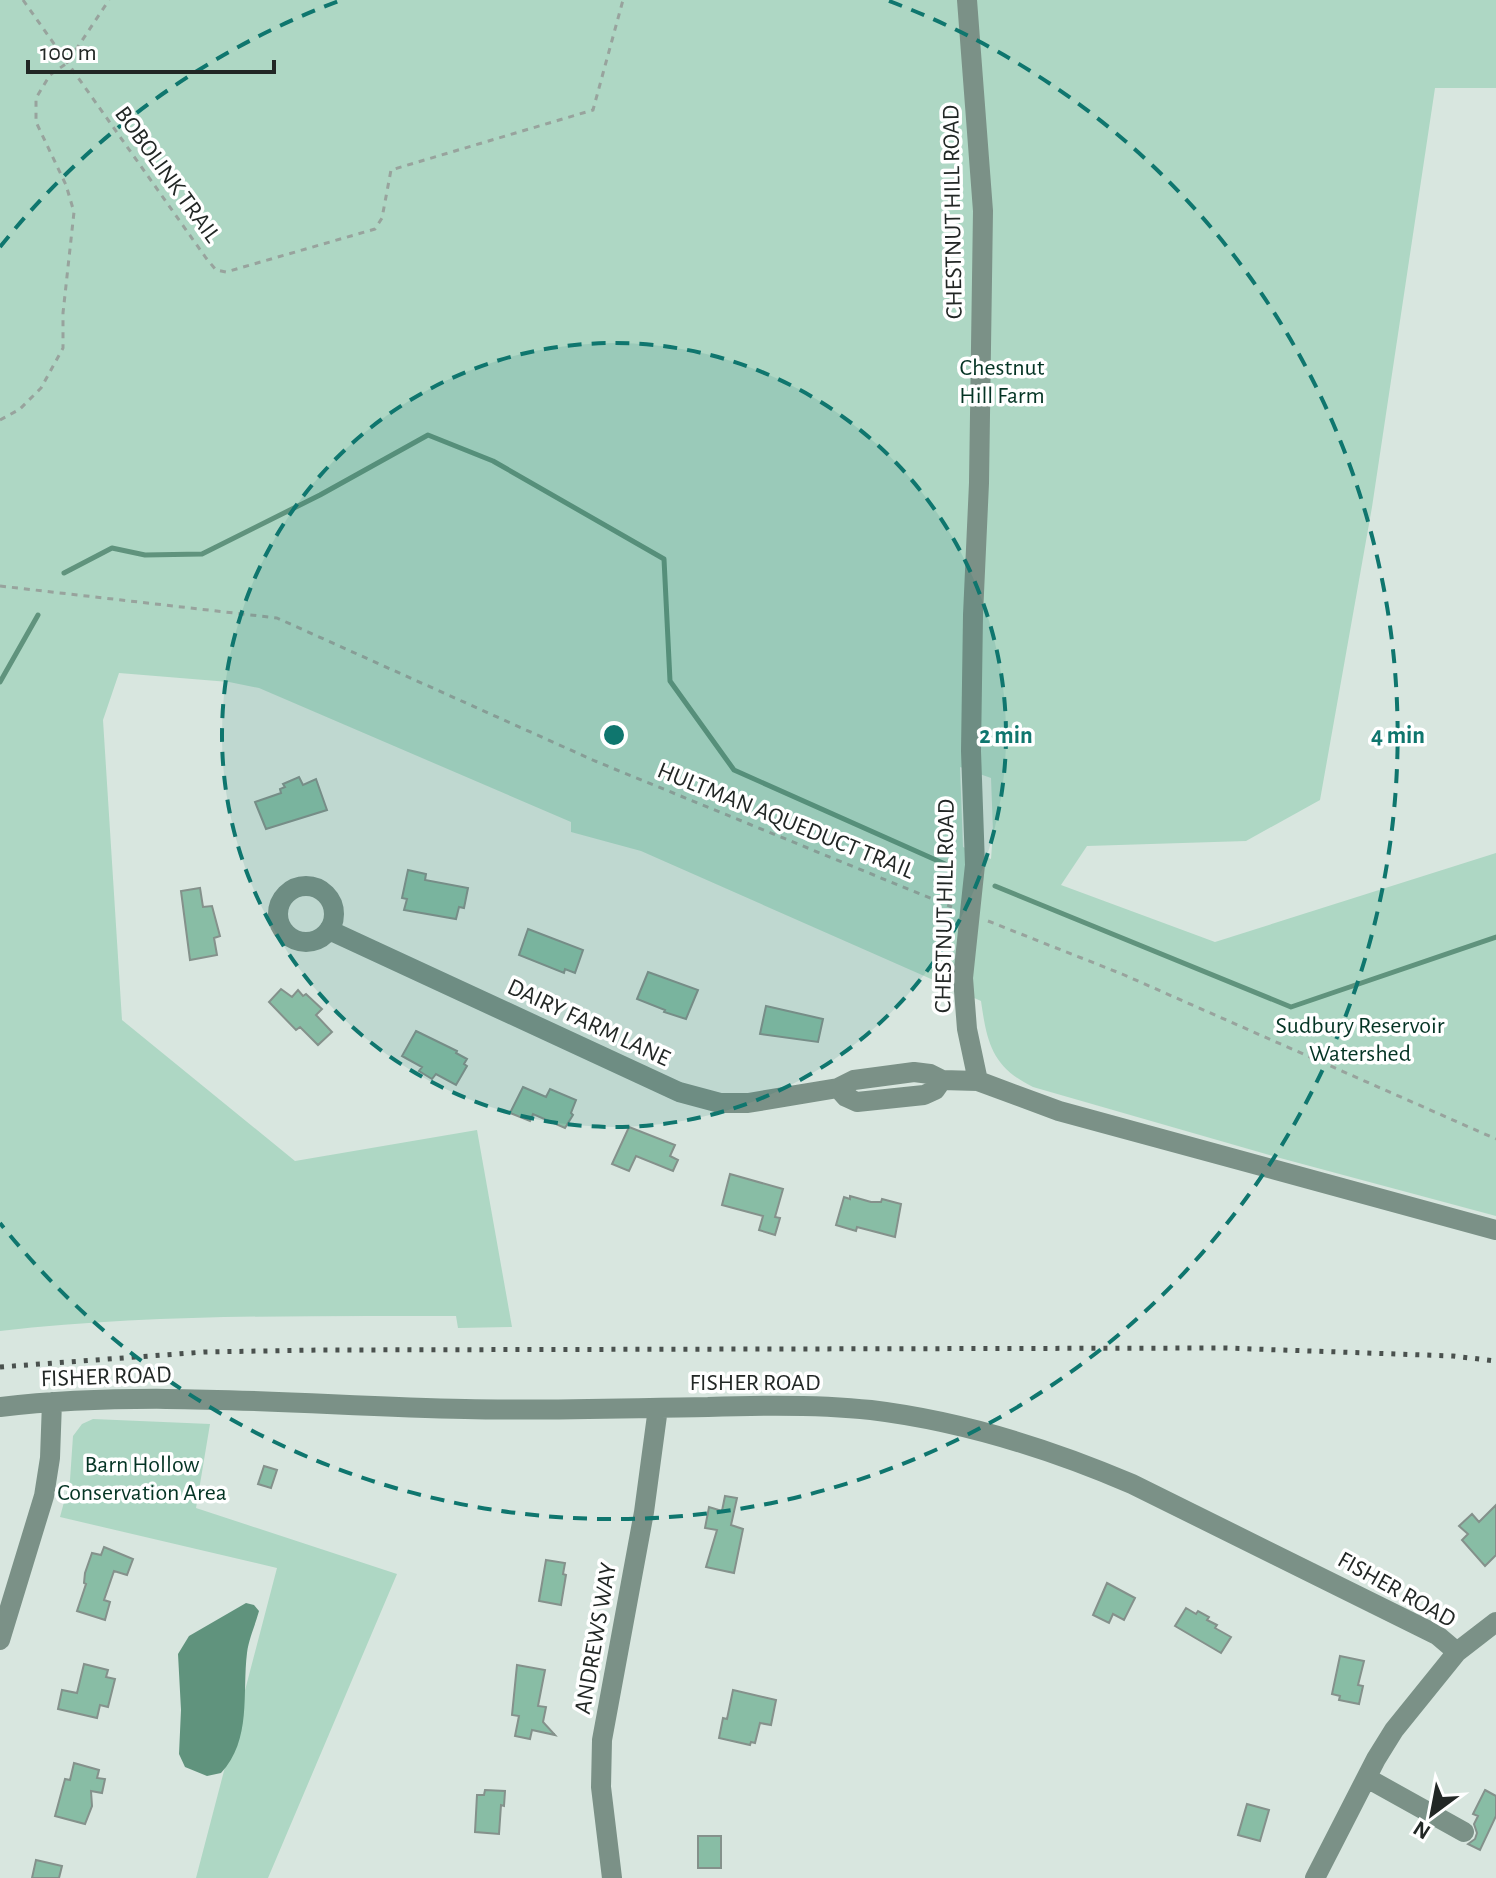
<svg xmlns="http://www.w3.org/2000/svg" width="1496" height="1878" font-family="'Alegreya Sans',sans-serif">
	<style>
		.green { fill: #aed7c4; fill-rule: evenodd }
		.water { fill: #60937d }
		.lines { fill: none; stroke-linecap: round; stroke-linejoin: round }
		.stream { stroke: #60937d; stroke-width: 5 }
		.building { fill: #88bda5; stroke: #84918b; stroke-width: 2 }
		.path { stroke: #98a39d; stroke-width: 3; stroke-dasharray: 6 6; stroke-linecap: butt }
		.minor { stroke: #7b9187; stroke-width: 20 }
		.rail { stroke: #4a514e; stroke-width: 5; stroke-dasharray: 4 8; stroke-linecap: butt }
		.ring { fill: none; stroke: #0f766e; stroke-width: 4; stroke-dasharray: 14 10 }
		.labels { text-anchor: middle; stroke-width: 7; stroke-linejoin: round; paint-order: stroke }
		.street-label { font-size: 24px; fill: #222725; stroke: #fff }
		.park-label { font-size: 24px; fill: #043424; stroke: #fff }
		.centre { fill: #0f766e; stroke: #fff; stroke-width: 4 }
		.ring-label { font-size: 24px; text-anchor: middle; font-weight: bold; fill: #0f766e; stroke: #fff; stroke-width: 7; stroke-linejoin: round; paint-order: stroke }
	</style>
	<rect width="100%" height="100%" fill="#d8e6df"/>
	<path class="green" d="M0,0h1496v88h-61l-63,419 -52,293 -74,41 -159,5 -26,39 154,57 281,-89v363l-216,-58 -247,-71c-41,-20 -46,-44 -52,-86l-340,-150 -70,-19v-10l-312,-134 -30,-6 -110,-9 -16,47 19,300 173,141 182,-31 35,197 -54,1 -2,-12c-152,0 -304,-2 -456,15zM960,767l31,11 2,54 -2,27 -28,-12z
		M93,1419l117,5 -14,84 201,66 -129,304h-72l81,-310 -217,-51 10,-37 3,-44 9,-12z"/>
	<path class="water" d="M246,1603l8,2 5,6c-4,15 -10,27 -12,42 -5,40 5,87 -26,120l-14,3 -22,-9 -6,-13 2,-44 -3,-56 11,-18z"/>
	<g class="lines">
		<path class="stream" d="M64,573l48,-25 33,7 57,-1 118,-59 108,-60 65,26 171,98 6,122 64,89 211,94
			M0,682l38,-67
			M995,886l296,121 205,-70"/>
	</g>
	<path class="building" d="M299,777l4,8 13,-6 11,31 -61,19 -11,-27 26,-9 -1,-4 5,-2 -2,-3z
		M408,870l18,4 -1,6 43,8 -4,20 -5,-1 -3,12 -52,-9 3,-11 -5,-1z
		M200,888l3,19 9,-1 8,30 -6,2 3,17 -27,5 -9,-69z
		M528,929l55,21 -8,23 -10,-4 -1,4 -45,-18z
		M648,972l50,18 -12,29 -22,-7 1,-2 -28,-11z
		M281,989l11,8 6,-7 5,6 3,-2 16,15 -6,6 16,17 -14,13 -18,-18 -4,3 -27,-28z
		M766,1006l57,13 -5,23 -58,-8z
		M416,1031l41,20 -1,2 11,6 -3,5 3,2 -11,19 -20,-11 -4,5 -13,-8 3,-4 -20,-11z
		M523,1087l23,10 4,-8 26,11 -5,13 2,2 -8,13 -32,-14 -3,7 -20,-8z
		M629,1127l46,18 -5,11 8,4 -5,11 -37,-15 -7,15 -17,-7z
		M730,1174l53,15 -8,28 5,1 -5,17 -16,-5 4,-14 -41,-11z
		M850,1196l21,6h10l1,-3 19,5 -6,33 -38,-10 -1,4 -20,-6 8,-28 6,2z
		M264,1466l13,4 -6,18 -13,-4z
		M725,1496l12,2 -6,27 12,4 -9,44 -28,-6 11,-37 -12,-2 4,-21 13,4z
		M1496,1505v50l-11,11 -23,-26 6,-6 -9,-8 13,-12 7,8z
		M104,1547l29,12 -6,16 -13,-4 -10,29 6,2 -5,18 -28,-9 9,-27 -2,-1 1,-10 7,-20 9,2z
		M546,1560l19,3 -2,11 3,1 -5,30 -22,-4z
		M1107,1583l28,15 -11,22 -11,-6 -4,9 -16,-8z
		M1186,1608l10,6 2,-3 11,6 -2,3 10,5 -2,3 16,9 -10,16 -46,-27z
		M1340,1656l24,5 -6,24 5,1 -4,18 -20,-4 1,-4 -8,-2z
		M84,1664l24,6 -2,7 9,2 -7,28 -8,-2 -3,13 -39,-9 4,-19 15,3z
		M517,1665l28,5 -7,36 8,1 -3,15 12,13 -23,-5 -2,9 -15,-3 4,-20 -7,-1z
		M733,1690l43,10 -5,25 -11,-2 -5,20 -4,-1 -1,3 -31,-7 4,-20 4,1z
		M74,1763l25,7 -2,8 8,1 -3,14 -11,-2 1,15 -7,18 -30,-8 10,-37 5,1z
		M485,1790l20,1 -1,15 -3,-1 -2,29 -24,-2 2,-37h7z
		M1485,1790l11,6v20l-16,34 -12,-6 7,-5 2,-6 -3,-9 4,-8 -5,-2z
		M1247,1804l22,6 -9,31 -22,-6z
		M698,1836h23v32h-23z
		M36,1860l26,6 -3,12h-27z"/>
	<g class="lines">
		<path class="path" d="M23,0l183,258 10,12 10,2 149,-43 7,-11 9,-48 202,-60 30,-110
			M0,420l20,-11 21,-21 22,-40v-35l11,-101 -8,-27 -30,-63v-24l14,-23 17,-12 42,-63
			M0,586l277,32 318,143 357,146
			M988,921l134,53 374,165"/>
		<path class="minor" d="M967,0l16,211 -4,272 -6,132 -2,136 4,114 -12,113 4,51 11,52
			M278 914a28 28 0 1 1 56 0a28 28 0 1 1-56 0Z
			M329,930l350,162 41,11h28l90,-15
			M942,1080l-7,10 -11,5 -67,7 -11,-5 -8,-9 16,-8 60,-8 16,2 12,6 36,1 81,30 437,119
			M0,1407c154,-18 311,-1 465,2 81,2 162,-1 243,-2 54,-2 109,-3 163,3 90,11 177,38 261,74l305,151 20,17
			M0,1640l44,-144 6,-38 2,-56
			M1367,1778l97,54
			M612,1878l-11,-91 1,-47 42,-228 14,-104
			M1315,1878l61,-119 18,-29 63,-78 39,-30"/>
		<path class="rail" d="M0,1367l204,-15 117,-2 904,-2 228,8 43,5"/>
	</g>
	<circle cx="614" cy="735" r="392" fill="#0f766e" fill-opacity=".12"/>
	<g class="ring">
		<circle cx="614" cy="735" r="392"/>
		<path d="M0 247A784 784 0 0 1 339 1M889 1A784 784 0 1 1 0 1223"/>
	</g>
	<g class="labels">
		<g class="street-label">
			<text transform="translate(168 174) rotate(54)" y="8">BOBOLINK TRAIL</text>
			<text transform="translate(952 212) rotate(-91)" y="8">CHESTNUT HILL ROAD</text>
			<text transform="translate(786 820) rotate(22)" y="8">HULTMAN AQUEDUCT TRAIL</text>
			<text transform="translate(944 906) rotate(-89)" y="8">CHESTNUT HILL ROAD</text>
			<text transform="translate(589 1022) rotate(25)" y="8">DAIRY FARM LANE</text>
			<text transform="translate(106 1376) rotate(-2)" y="8">FISHER ROAD</text>
			<text x="755" y="1390">FISHER ROAD</text>
			<text transform="translate(1397 1589) rotate(29)" y="8">FISHER ROAD</text>
			<text transform="translate(595 1638) rotate(-80)" y="8">ANDREWS WAY</text>
		</g>
		<g class="park-label">
			<text x="1002" y="375">Chestnut<tspan x="1002" dy="28">Hill Farm</tspan></text>
			<text x="1360" y="1033">Sudbury Reservoir<tspan x="1360" dy="28">Watershed</tspan></text>
			<text x="142" y="1472">Barn Hollow<tspan x="142" dy="28">Conservation Area</tspan></text>
		</g>
	</g>
	<circle cx="614" cy="735" r="12" class="centre"/>
	<g class="ring-label">
		<text x="1006" y="743">2 min</text>
		<text x="1398" y="743">4 min</text>
	</g>
	<g transform="translate(1432 1814) rotate(212)" stroke="#ffffff" stroke-width="6" paint-order="stroke">
	<path d="M0-6L14 30L0 20L-14 30Z" fill="#222725"/>
	<text y="-12" font-size="22" font-weight="bold" text-anchor="middle" fill="#222725">N</text>
	</g>
	<path d="M28 60v12h246v-12" fill="none" stroke="#222725" stroke-width="4"/>
	<text x="40" y="60" font-size="24" fill="#222725" stroke="#ffffff" stroke-width="6" paint-order="stroke">100 m</text>
</svg>
